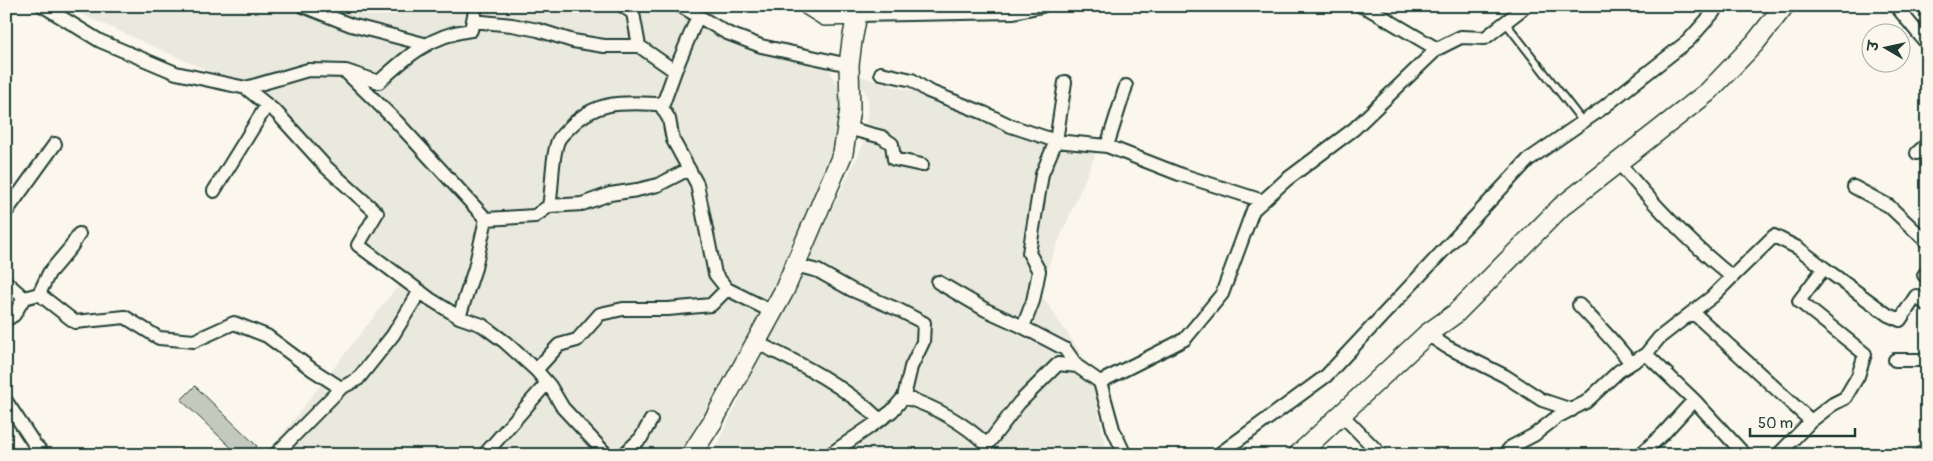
<svg xmlns="http://www.w3.org/2000/svg" width="1933" height="461" font-family="Pangolin,'Playpen Sans Deva',sans-serif">
	<style>
		.built { fill: #eae9de; fill-rule: evenodd }
		.lines { fill: none; stroke-linecap: round; stroke-linejoin: round }
		.stream { stroke: #74847b; stroke-width: 4.5 }
		.building { fill: #c4c9be; stroke: #1f3d34 }
		.lane-casing { stroke: #1f3d34; stroke-width: 10 }
		.street-casing { stroke: #1f3d34; stroke-width: 16 }
		.secondary-casing { stroke: #1f3d34; stroke-width: 22 }
		.lane { stroke: #fbf7ec; stroke-width: 6 }
		.street { stroke: #fbf7ec; stroke-width: 12 }
		.secondary { stroke: #fbf7ec; stroke-width: 19 }
	</style>
	<rect width="100%" height="100%" fill="#fbf7ec"/>
	<filter id="ink" filterUnits="userSpaceOnUse"><feTurbulence type="fractalNoise" baseFrequency=".02" numOctaves="2"/><feDisplacementMap in="SourceGraphic" scale="10" xChannelSelector="R" yChannelSelector="G"/><feConvolveMatrix kernelMatrix="1 2 1 2 8 2 1 2 1" color-interpolation-filters="sRGB"/></filter>
	<g filter="url(#ink)">
		<path class="built" d="M63,6h655l-17,12 -3,9 63,19 62,12 27,51 -44,129 -103,217h-437l141,-181 -49,-29 19,-32 -131,-125zM688,169l-15,8 -80,20z
			M856,75l243,71 -61,144 52,77 17,88h-395l151,-310 6,-45z"/>
		<g class="lines">
			<path class="stream" d="M1908,455l19,-13"/>
		</g>
		<path class="building" d="M195,386l62,60 -8,9h-10l-58,-55z"/>
		<g class="lines">
			<defs>
				<path id="lane" d="M1505,22l78,100"/>
				<path id="street" d="M43,6l57,35 76,32 70,15 31,25 49,54 51,46 -19,32 72,54 29,18 23,8 23,17 31,28 14,16 13,22 44,47
					M303,6l48,19 73,19
					M623,6l10,7 6,33 36,25 -13,36
					M681,6l46,27 34,13 88,19
					M1361,6l8,3 68,40
					M1896,6l31,38
					M857,15l157,-3 28,-6
					M473,21l39,4 26,5 35,11 31,5h35
					M675,71l23,-55
					M347,73l50,49 89,97
					M881,73l31,7 16,11 56,22 27,13 45,15 9,-59
					M1126,86l-19,60 72,28 84,27
					M246,88l62,-18 38,1 33,11c28,-26 52,-47 92,-52l5,-24
					M847,128l35,9 10,7 2,15 28,6
					M1917,153l10,-9
					M1618,162c35,42 72,81 114,115l-20,20 -21,16
					M1854,187l35,19 38,36
					M214,191l53,-86
					M549,206l33,-2 28,-10 27,-4 21,-5 31,-16
					M6,212l49,-68
					M795,265l23,6 34,19 47,20 25,13 -1,19 -12,25 -7,30
					M1824,268l64,47 12,5 16,-24 11,9
					M1924,275l3,-3
					M1732,277l42,-41 24,12 26,20 -25,33 66,53 -7,22 -13,22 -12,6 -22,17
					M6,282l18,16 -10,17 -8,5
					M938,282l48,28 33,15 46,24 12,17
					M39,294l10,-21 22,-26 8,-13
					M24,298l15,-4 36,28 50,-5 34,21 35,3 40,-18 33,13 46,34 28,18
					M1579,305c18,19 36,37 52,58
					M459,317l16,-49 11,-49 49,-3 14,-10c4,-20 2,-48 9,-65 2,-5 8,-10 12,-14 27,-28 55,-24 90,-23l9,15 4,21 24,44 18,90 12,15 46,23
					M1023,327l10,-26 6,-30 -10,-18 13,-79 14,-33 51,5
					M1427,334l20,13 58,29 37,24 30,10
					M752,350l7,-6c43,20 87,43 121,76l12,-9 12,-14c31,10 59,25 83,48l32,-42 39,-39 19,2 23,16
					M1646,354l13,-16 32,-25 7,4 113,104 -33,34
					M1895,360h32
					M536,370l23,-25 18,-5 23,-26 23,-5h45l43,-4 16,-16
					M1694,400l51,55
					M6,401l29,44 5,5 -5,5
					M1342,415l39,40
					M275,455l66,-67 17,-9 35,-44 27,-44
					M484,455l63,-72
					M623,455l18,-17 10,-18
					M829,455l51,-35
					M1125,455l-12,-26 -13,-47 85,-43 37,-45 31,-84 33,-30 68,-51 83,-80 24,-12 24,1 41,-32
					M1218,455l108,-79 202,-216 72,-50 88,-69 25,-28 4,-7
					M1504,455l7,-8 23,-12 23,-18 29,-15 33,-31 27,-17 48,46 -31,34 -23,21"/>
				<path id="secondary" d="M691,455l22,-34 71,-130 59,-138 7,-44 -1,-44 3,-24 5,-26 -32,1 -16,-10
					M1298,455l129,-121 28,-20 106,-107 147,-115 47,-49 29,-37"/>
			</defs>
			<use href="#lane" class="lane-casing"/>
			<use href="#street" class="street-casing"/>
			<use href="#secondary" class="secondary-casing"/>
			<use href="#lane" class="lane"/>
			<use href="#street" class="street"/>
			<use href="#secondary" class="secondary"/>
		</g>
	</g>
	<rect width="1933" height="461" fill="none" stroke="#fbf7ec" stroke-width="25"/>
	<rect x="12" y="12" width="1908" height="436" fill="none" stroke="#1f3d34" stroke-width="2" filter="url(#ink)"/>
	<g transform="translate(1886 48) rotate(279)"><circle r="24" fill="#fbf7ec" stroke="#a3ada2"/>
	<path d="M0-4L9 19L0 12L-9 19Z" fill="#1f3d34"/>
	<text y="-8" font-size="14" font-weight="bold" text-anchor="middle" fill="#1f3d34">उ</text>
	</g>
	<path d="M1750 428v8h105v-8" fill="none" stroke="#1f3d34" stroke-width="2.5"/>
	<text x="1758" y="428" font-size="15" fill="#1f3d34" stroke="#fbf7ec" stroke-width="4" paint-order="stroke">50 m</text>
</svg>
